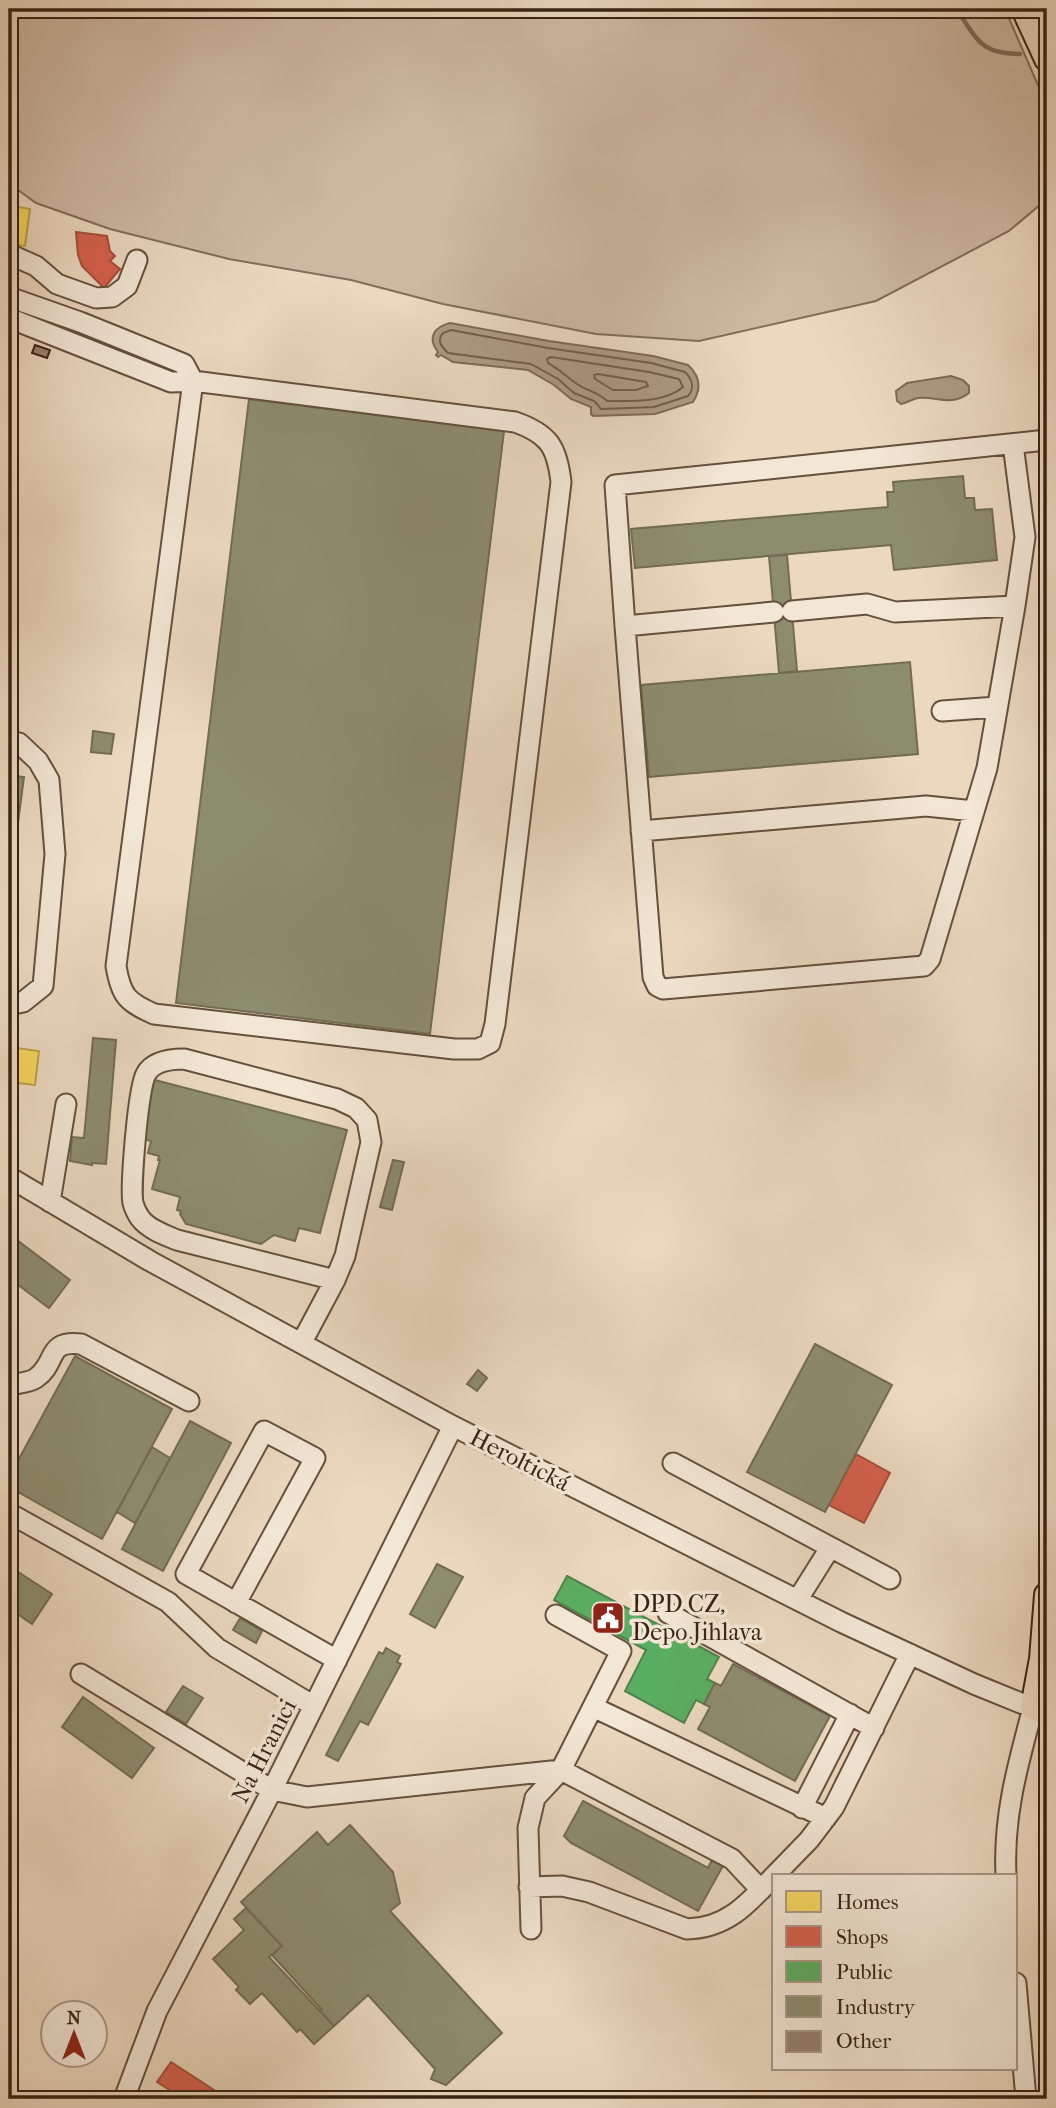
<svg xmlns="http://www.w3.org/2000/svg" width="1056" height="2108" font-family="'IM FELL French Canon',serif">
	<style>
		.green { fill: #cdb9a2; stroke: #826e5a; stroke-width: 2 }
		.water { fill: #ae9a85; stroke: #7f6a57; stroke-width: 2 }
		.homes { fill: #f6d55c; stroke: #bda046; stroke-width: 2 }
		.shops { fill: #d6604d; stroke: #a74e3c; stroke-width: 2 }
		.public { fill: #5aae61; stroke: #50844a; stroke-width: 2 }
		.industry { fill: #8c8c6e; stroke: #736c53; stroke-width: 2 }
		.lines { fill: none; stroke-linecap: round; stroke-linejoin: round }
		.shore { stroke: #735e4c; stroke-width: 2 }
		.stream { stroke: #7f6a57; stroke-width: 4.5 }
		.building { fill: #95816c; stroke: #382313; stroke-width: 2 }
		.minor-casing { stroke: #65503e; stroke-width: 23 }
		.major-casing { stroke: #382313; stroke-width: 28 }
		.minor { stroke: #f2e6d5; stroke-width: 19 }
		.major { stroke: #ebd8bf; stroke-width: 24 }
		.labels { text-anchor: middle; stroke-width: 7; stroke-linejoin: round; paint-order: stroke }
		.street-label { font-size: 24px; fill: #382313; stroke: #f2e6d5 }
		.poi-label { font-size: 24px; fill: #382313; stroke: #f2e6d5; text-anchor: start }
	</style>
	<rect width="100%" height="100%" fill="#ebd8bf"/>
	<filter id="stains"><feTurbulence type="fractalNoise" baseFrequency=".00286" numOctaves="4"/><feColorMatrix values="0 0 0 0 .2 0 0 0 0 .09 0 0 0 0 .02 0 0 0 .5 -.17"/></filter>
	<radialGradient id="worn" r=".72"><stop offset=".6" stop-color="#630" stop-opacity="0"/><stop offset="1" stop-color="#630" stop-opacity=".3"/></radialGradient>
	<path class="green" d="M9,9h996l42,97v93l-38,32 -133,70 -177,40 -103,-7 -153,-30 -92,-24 -122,-21 -119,-30 -74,-26 -18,-13 -9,-1z"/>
	<path class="water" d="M450,323l99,18 104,15 35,9c12,11 14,23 5,37l-38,12 -62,2 -2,-2v-7l-20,-8 -17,-14 -26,-15 -75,-8 -12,-7 -3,2 -2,-2 2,-3c-11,-14 -4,-25 12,-29z
		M951,376l12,4 6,6v7c-18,14 -33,3 -51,5 -6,1 -11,5 -17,6l-4,-3 -1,-10 11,-8z"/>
	<path class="homes" d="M9,202l9,1v4l12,2 -5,37 -16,-2z
		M9,1047l30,4 -4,34 -26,-3z"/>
	<path class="shops" d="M76,232l31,4 3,15 5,5 -5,5 10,8 -16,19 -22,-22 -4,-11z
		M856,1454l34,19 -26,50 -35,-18z
		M171,2062l57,37h-44l-27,-17z"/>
	<path class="public" d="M567,1576l152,81 -12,22 8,4 -11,21 -8,-4 -12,23 -59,-32 21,-41 -92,-50z"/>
	<path class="industry" d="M249,399l255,32 -74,603 -254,-31z
		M963,476l2,22h9l1,12 17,-1 5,51 -103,10 -3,-25 -256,23 -4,-39 257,-22 -1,-15h7l-1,-10z
		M787,555l10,116 -18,2 -10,-117z
		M910,662l8,92 -269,23 -8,-92z
		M93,731l21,3 -3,20 -20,-2z
		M9,775l15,2 -11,83h-4z
		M9,958l9,1 -6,41h-3z
		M93,1038l23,2 -10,124 -14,-1v2l-22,-4 2,-24 12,1z
		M151,1079l196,51 -27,103 -21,-5 -4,13 -21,-6 -13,9 -75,-20 -6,-10 1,-3 -4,-1 3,-13 -28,-8 8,-29h-2l1,-4 -11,-3 3,-12 -15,-4z
		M393,1160l11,2 -12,48 -12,-3z
		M9,1234l61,46 -21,28 -40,-30z
		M815,1344l77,41 -67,127 -78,-40z
		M75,1356l97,53 -70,130 -93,-52v-10z
		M478,1370l9,8 -10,13 -10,-7z
		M190,1421l41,22 -68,128 -41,-22z
		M152,1447l18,11 -35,65 -18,-11z
		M437,1564l26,13 -28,51 -25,-14z
		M9,1566l43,28 -20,30 -23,-16z
		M240,1618l22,13 -6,12 -23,-13z
		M386,1648l14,8 -3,6 4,2 -33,61 -8,-4 -22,40 -12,-6 53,-103 4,2z
		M733,1664l97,52 -35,65 -97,-52 12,-22 -6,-3 11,-21 6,3z
		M183,1686l20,12 -17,26 -20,-12z
		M83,1697l71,51 -22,30 -70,-51z
		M583,1801l125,67 5,-10 11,6 -26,47 -127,-68 -7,-7z
		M350,1825l43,47 7,31 -10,8 112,122 -56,52 -15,-6 4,-10 -67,-74 -34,31 -14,-15 2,-1 -50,-55 10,-9 -41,-44 76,-70 11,13z
		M246,1908l36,38 -13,11 65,69 -20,18 -14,-15 -3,3 -35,-39 -12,11 -14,-14 3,-3 -26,-28 31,-29 -10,-11z"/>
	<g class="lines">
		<path class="shore" d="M451,330l97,18 103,15 34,9c7,7 10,16 3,24l-34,11 -53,2 -7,-8 -20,-8 -16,-14 -27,-15 -83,-11c-6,-6 -12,-12 -5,-20z
			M551,357l98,15 30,7 4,8c-18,16 -53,14 -76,14 -9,-9 -20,-10 -30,-17 -10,-7 -18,-15 -29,-21l-1,-4z
			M598,374l48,8 2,4 -12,4h-23l-18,-11 -1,-4z"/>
		<path class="stream" d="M956,9c22,30 23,45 64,45"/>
	</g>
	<path class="building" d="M35,345l15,5 -3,8 -15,-5z"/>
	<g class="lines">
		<defs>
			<path id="minor" d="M9,254l27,12 21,18 39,14 16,-1 15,-11 10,-26
				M9,297l71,25 104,42 9,17 -22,1 -162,-64
				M193,381l322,41c34,12 42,25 46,60l-66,542 -5,19 -12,6h-24l-300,-35c-27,-12 -33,-18 -38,-48z
				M792,611l75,-7 28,8 120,-6 10,-69 -12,-93
				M774,612l-149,14 -10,-141 432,-45
				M625,626l28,351 4,9 6,3 261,-23 6,-7 57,-191 28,-162
				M942,711l55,-4
				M9,742l10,1 19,18 11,19 6,74 -12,132 -20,16 -14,3
				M641,831l285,-25 48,5
				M9,1177l141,84 303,165 388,196 133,62 59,24c-15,56 -30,108 -27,167
				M50,1202l16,-98
				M302,1342l33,-62 10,-24 26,-114 -4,-22 -11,-12 -19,-9 -153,-40c-14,0 -31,2 -38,15 -8,13 -16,115 -13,129 1,4 5,12 7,15 8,11 25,17 37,22l158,40
				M9,1385c8,-2 20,-2 27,-7 22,-15 9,-38 45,-34l108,57
				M673,1463l217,116
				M9,1513l159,89 49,46 97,58
				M798,1599l32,-51
				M236,1603l79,-145 -51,-27 -78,143 151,86
				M668,1613l206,115
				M81,1674l191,116 35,7 254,-27 171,89 29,31
				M593,1707l233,111
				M802,1808l48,-94
				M775,1875l34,-35 25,-33 76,-153
				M529,1887l33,-1 27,6 98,37c40,-1 61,-25 87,-53
				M531,1929l-3,-101 7,-30 26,-28 60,-119 -65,-36
				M1016,1983l10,116
				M124,2099l33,-88 115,-221 181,-364"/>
			<path id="major" d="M1024,9l23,50
				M1047,1595l-5,64 -9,49 14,4"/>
		</defs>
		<use href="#minor" class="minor-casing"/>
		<use href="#major" class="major-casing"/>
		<use href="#minor" class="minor"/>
		<use href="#major" class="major"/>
	</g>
	<defs>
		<symbol id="civic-square" viewBox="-11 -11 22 22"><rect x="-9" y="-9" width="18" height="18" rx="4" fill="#8f2418" stroke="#f2e6d5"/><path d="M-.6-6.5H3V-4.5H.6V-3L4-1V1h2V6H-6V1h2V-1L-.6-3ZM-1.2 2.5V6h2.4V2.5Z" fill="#fff"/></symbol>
	</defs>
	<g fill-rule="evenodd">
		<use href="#civic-square" x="589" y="1599" width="38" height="38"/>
	</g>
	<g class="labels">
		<g class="street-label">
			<text transform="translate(520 1460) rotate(27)" y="8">Heroltická</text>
			<text transform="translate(264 1751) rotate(-63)" y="8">Na Hranici</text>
		</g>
		<g class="poi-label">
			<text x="632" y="1612">DPD CZ,<tspan x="632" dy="28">Depo Jihlava</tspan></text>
		</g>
	</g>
	<rect width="1056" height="2108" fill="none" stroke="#ebd8bf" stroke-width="35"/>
	<rect x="10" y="10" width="1035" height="2087" fill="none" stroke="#382313" stroke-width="3.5"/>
	<rect x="18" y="18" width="1021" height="2073" fill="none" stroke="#382313" stroke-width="2"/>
	<rect x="772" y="1874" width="245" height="196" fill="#f2e6d5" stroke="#a89887" stroke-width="2"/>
	<rect x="786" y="1891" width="35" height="21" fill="#f6d55c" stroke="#a89887" stroke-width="2"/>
	<text x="836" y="1909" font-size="21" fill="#382313">Homes</text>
	<rect x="786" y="1926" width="35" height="21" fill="#d6604d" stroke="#a89887" stroke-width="2"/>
	<text x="836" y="1944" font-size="21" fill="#382313">Shops</text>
	<rect x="786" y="1961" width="35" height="21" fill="#5aae61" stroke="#a89887" stroke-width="2"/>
	<text x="836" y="1979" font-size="21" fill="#382313">Public</text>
	<rect x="786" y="1996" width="35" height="21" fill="#8c8c6e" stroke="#a89887" stroke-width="2"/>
	<text x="836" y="2014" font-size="21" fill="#382313">Industry</text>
	<rect x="786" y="2031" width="35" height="21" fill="#95816c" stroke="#a89887" stroke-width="2"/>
	<text x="836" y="2048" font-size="21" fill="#382313">Other</text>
	<g transform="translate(74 2034)"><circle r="33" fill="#f2e6d5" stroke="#a89887" stroke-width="2"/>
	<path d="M0-5L12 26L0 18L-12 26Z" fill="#8f2418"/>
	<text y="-10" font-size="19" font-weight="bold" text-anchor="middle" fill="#382313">N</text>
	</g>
	<rect width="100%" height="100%" filter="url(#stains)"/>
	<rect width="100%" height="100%" fill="url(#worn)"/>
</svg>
